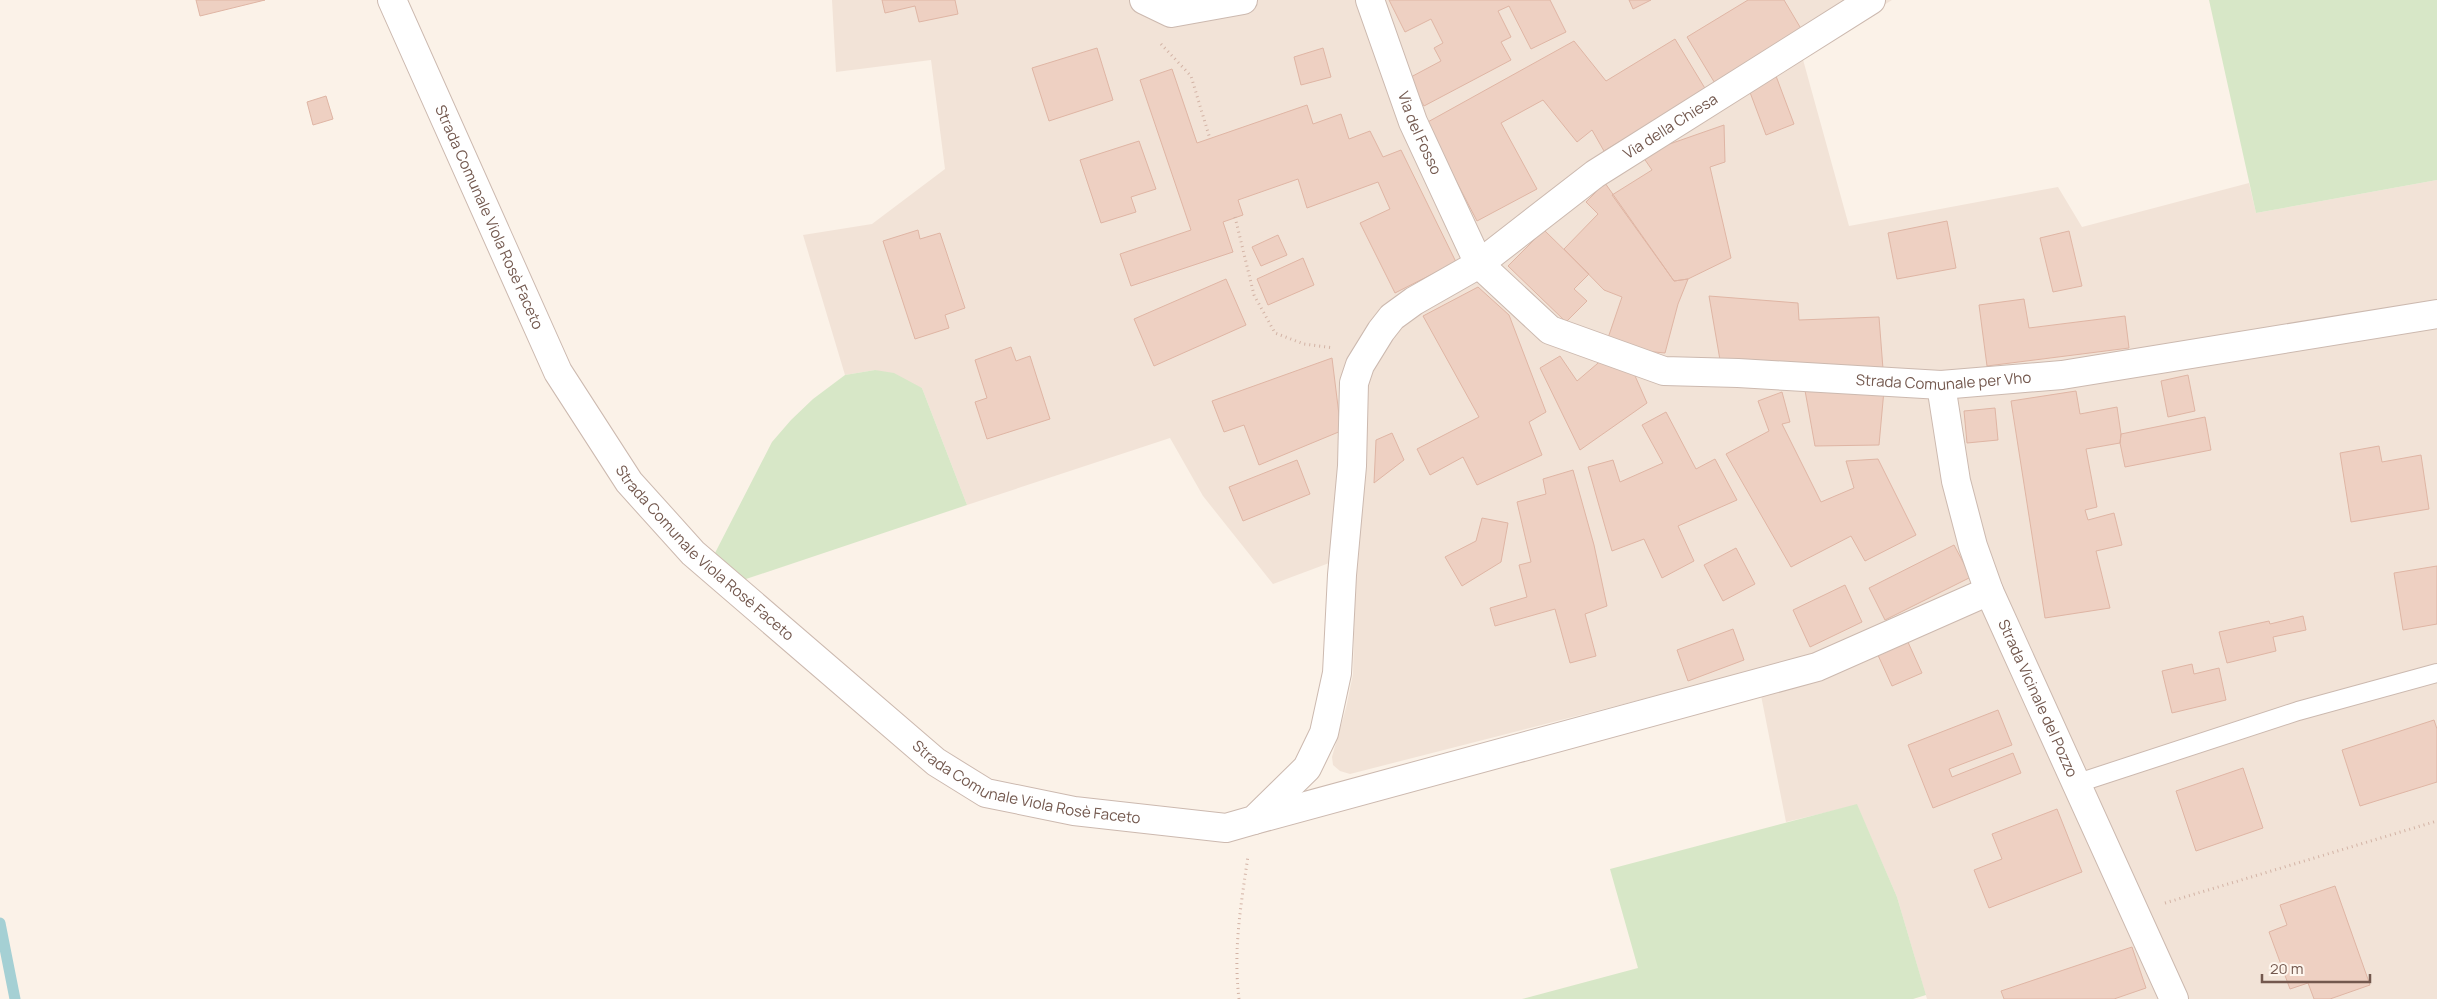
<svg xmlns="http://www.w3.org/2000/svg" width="2437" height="999" font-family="Manrope,sans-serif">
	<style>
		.residential { fill: #f2e3d7 }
		.green { fill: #d7e7c7 }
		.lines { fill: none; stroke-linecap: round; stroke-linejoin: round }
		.stream { stroke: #a5d0d4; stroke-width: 11 }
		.building { fill: #eed0c2; stroke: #dfb5a4 }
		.service-casing { stroke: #ccb9af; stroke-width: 20 }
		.minor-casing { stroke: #ccb9af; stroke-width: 30 }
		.tertiary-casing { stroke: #ccb9af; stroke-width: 30 }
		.path { stroke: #d3b3a5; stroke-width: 3; stroke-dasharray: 1 4; stroke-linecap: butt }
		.service { stroke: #fff; stroke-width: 18 }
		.minor { stroke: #fff; stroke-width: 28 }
		.tertiary { stroke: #fff; stroke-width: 28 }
		.labels { text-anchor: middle; stroke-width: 4; stroke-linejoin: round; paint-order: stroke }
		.street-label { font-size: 15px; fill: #73584e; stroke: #fef6ee }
	</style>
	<rect width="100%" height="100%" fill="#fbf2e8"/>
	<path class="residential" d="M832,0h1060l-90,56 47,170 209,-39 24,40 167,-44 7,30 181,-33v819h-510l-30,-102 -40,-92 -71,17 -30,-152 -406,104 -10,-3 -7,-6 -1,-8 14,-49 7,-34 3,-121 -83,31 -70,-88 -33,-58 -203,67 -45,-117 -47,-18 -30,5 -42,-140 69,-11 73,-55 -14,-109 -95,12z"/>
	<path class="green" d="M2209,0h228v180l-181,33z
		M875,370l19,3 28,15 45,117 -224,75 -28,-27 57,-111 19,-22 22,-21 32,-24z
		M1857,804l40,93 29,98 -13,4h-391l116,-31 -28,-99z"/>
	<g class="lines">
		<path class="stream" d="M0,923l15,76"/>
	</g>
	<path class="building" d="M196,0h69l-65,16z
		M882,0h73l3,14 -39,8 -4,-16 -30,7z
		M1389,0h161l16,32 -35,17 -22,-43 -11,5 13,26 -10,5 10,18 -87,46 -15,-28 32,-17 -7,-13 9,-5 -12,-24 -26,13z
		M1629,0h22l-18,9z
		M1748,0h36l19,32 -87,53 -29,-48z
		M1675,39l31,51 -102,61 -12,-21 -15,12 -34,-42 -42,23 36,66 -60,32 -51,-98 148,-82 32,40z
		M1097,48l16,52 -64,21 -17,-53z
		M1323,48l8,29 -30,8 -7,-28z
		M1172,69l25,74 110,-38 6,19 28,-10 8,25 21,-8 13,26 18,-7 55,112 -61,31 -35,-70 30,-14 -12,-27 -71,26 -9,-29 -60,21 5,15 -20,7 10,30 -102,34 -11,-32 71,-24 -51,-150z
		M1776,76l18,48 -28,11 -18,-48z
		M326,96l7,23 -20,6 -6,-23z
		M1724,125l1,37 -15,5 21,91 -43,21 -14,2 -62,-86 40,-25 -11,-16z
		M1139,141l17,48 -25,8 5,15 -35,11 -21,-63z
		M1605,183l69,98 14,-2 -10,25 -13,49 -31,-3 -26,-12 14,-41 -18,-7 -40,-41 34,-35 -12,-12z
		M1947,221l9,47 -59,11 -9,-46z
		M918,230l2,9 20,-6 25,75 -20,7 4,13 -34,11 -32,-98z
		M1544,230l45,44 -15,15 13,12 -21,21 -58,-56z
		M2069,231l13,55 -29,6 -13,-54z
		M1278,235l9,20 -26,11 -9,-19z
		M1303,258l11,27 -46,20 -11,-26z
		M1226,279l20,46 -92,41 -20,-47z
		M1478,287l31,28 37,97 -17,10 13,33 -65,30 -14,-28 -33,18 -13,-26 62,-32 -56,-101z
		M1709,296l89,7 1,17 80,-3 4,52 -163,-9z
		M2024,299l5,29 96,-12 4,32 -142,18 -8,-61z
		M1011,347l5,14 14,-5 20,63 -63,20 -12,-37 12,-4 -12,-38z
		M1560,356l17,25 27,-23 28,11 15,34 -67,47 -40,-82z
		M1332,358l9,73 -82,34 -15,-40 -20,7 -12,-31z
		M2188,375l7,36 -27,6 -7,-36z
		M1804,385l80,5 -5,55 -64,1z
		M2076,391l4,23 37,-7 4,27 -1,9 -34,6 11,58 -12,3 3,10 26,-7 8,32 -26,6 14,57 -65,10 -34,-217z
		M1782,392l8,30 -8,2 39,78 33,-14 -8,-27 32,-2 38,76 -51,26 -14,-25 -60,31 -65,-113 43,-23 -11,-30z
		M1995,408l3,32 -31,3 -3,-32z
		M1666,412l30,57 19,-10 22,41 -59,26 16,35 -32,17 -18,-39 -32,12 -24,-84 25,-7 7,22 43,-19 -21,-38z
		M2205,417l6,33 -86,17 -5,-24 1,-9z
		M1392,433l12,27 -30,23 2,-43z
		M2379,446l3,16 39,-7 8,54 -78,13 -11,-69z
		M1297,460l13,34 -67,27 -14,-34z
		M1573,470l21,75 13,61 -22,8 11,42 -26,7 -15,-54 -60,17 -5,-18 37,-11 -8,-32 12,-3 -14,-60 29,-8 -3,-15z
		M1482,518l26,5 -7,39 -39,24 -17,-29 31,-16z
		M1954,545l17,32 -86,43 -16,-32z
		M1736,548l19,36 -32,17 -19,-36z
		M2437,566v58l-34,6 -9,-57z
		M1845,585l17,37 -52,25 -17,-37z
		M2303,616l3,14 -33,7 3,14 -49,12 -8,-31 50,-11 1,3z
		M1733,629l11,31 -56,21 -11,-31z
		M1907,640l15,33 -30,13 -15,-33z
		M2192,664l2,10 25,-6 7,32 -54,13 -10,-42z
		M1998,710l14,35 -63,24 3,8 61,-24 8,20 -88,35 -25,-63z
		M2434,720l3,9v53l-77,24 -18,-56z
		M2243,768l20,60 -67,23 -20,-60z
		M2057,809l25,63 -93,36 -15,-38 28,-11 -10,-25z
		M2335,886l35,99 -40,14h-16l-6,-16 -18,6 -21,-57 18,-7 -7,-20z
		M2132,947l14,41 -32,11h-110l-3,-8z"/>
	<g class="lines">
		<defs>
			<path id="service" d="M2075,784l223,-73 139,-38"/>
			<g id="minor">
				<path d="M1144,0l27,13 72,-13"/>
				<path id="s1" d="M1370,0l43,122 66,142 71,66 114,41 74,2 203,12 121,-10 375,-61"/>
				<path id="s2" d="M1479,264l116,-90 276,-174"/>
				<path id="s3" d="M1941,385l15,96 17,65 16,45 185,408"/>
				<path d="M1254,820l563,-153 172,-76"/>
			</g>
			<g id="tertiary">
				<path id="s4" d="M392,0l166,372 71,110 64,71 243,209 50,31 88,18 152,17 28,-8 53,-52 17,-35 13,-60 5,-98 10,-109 2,-83 6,-18 21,-34 11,-14 22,-16 65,-37"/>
			</g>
		</defs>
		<use href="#service" class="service-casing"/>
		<use href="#minor" class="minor-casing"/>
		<use href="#tertiary" class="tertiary-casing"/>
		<path class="path" d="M1161,44l30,32 19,63
			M1235,217l19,78 21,38 29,11 30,4
			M2165,903l272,-82
			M1239,999c-6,-50 2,-94 9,-143"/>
		<use href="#service" class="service"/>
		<use href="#minor" class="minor"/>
		<use href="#tertiary" class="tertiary"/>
	</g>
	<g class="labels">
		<g class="street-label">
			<text dy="5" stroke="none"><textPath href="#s2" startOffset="236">Via della Chiesa</textPath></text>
			<text dy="5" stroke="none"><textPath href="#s1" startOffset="142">Via del Fosso</textPath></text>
			<text dy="5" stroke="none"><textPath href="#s4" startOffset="238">Strada Comunale Viola Rosè Faceto</textPath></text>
			<text dy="5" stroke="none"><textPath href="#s1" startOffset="784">Strada Comunale per Vho</textPath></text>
			<text dy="5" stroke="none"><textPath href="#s4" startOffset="642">Strada Comunale Viola Rosè Faceto</textPath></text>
			<text dy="5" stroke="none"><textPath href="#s3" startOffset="330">Strada Vicinale del Pozzo</textPath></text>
			<text dy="5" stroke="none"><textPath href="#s4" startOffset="1048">Strada Comunale Viola Rosè Faceto</textPath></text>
		</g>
	</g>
	<path d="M2262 974v8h108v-8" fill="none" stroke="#73584e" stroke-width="2.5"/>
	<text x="2270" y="974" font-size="15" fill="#73584e" stroke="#fef6ee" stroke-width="4" paint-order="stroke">20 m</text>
</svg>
